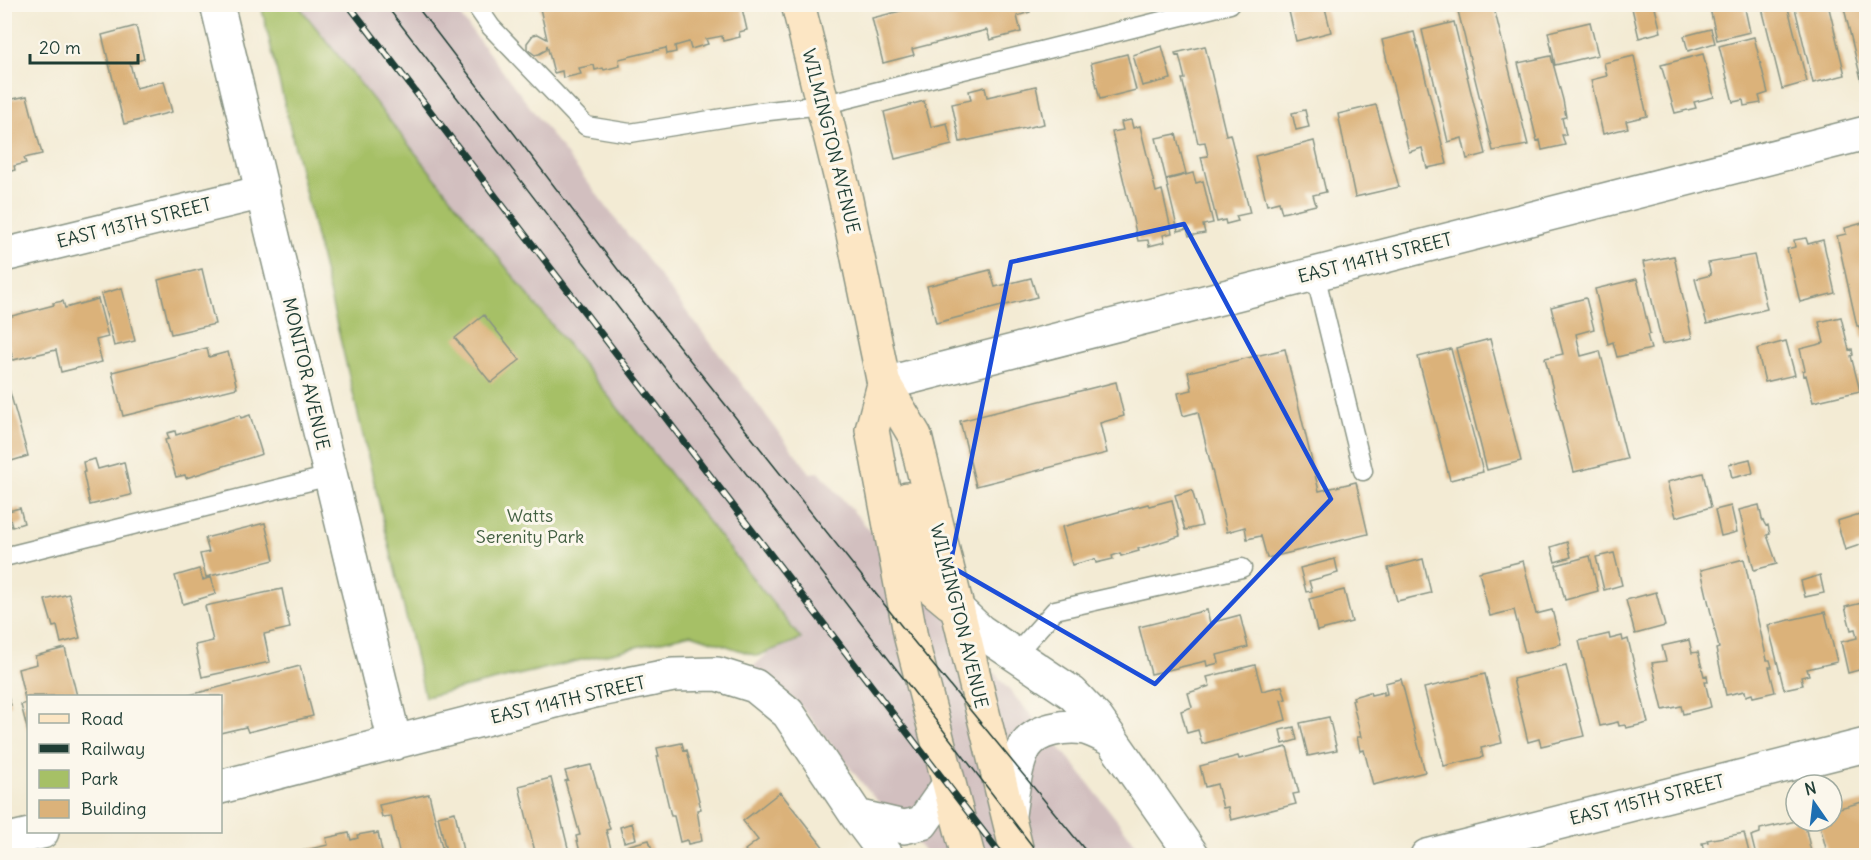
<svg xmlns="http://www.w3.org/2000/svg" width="1871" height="860" font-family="Delius,sans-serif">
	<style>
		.industrial { fill: #d2bfbf }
		.green { fill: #a6c066; stroke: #627e4d; stroke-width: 1.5 }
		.building { fill: #dbb27a }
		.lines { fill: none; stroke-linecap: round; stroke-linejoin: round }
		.lane-casing { stroke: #899484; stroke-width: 21 }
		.street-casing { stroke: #899484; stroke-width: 36 }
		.secondary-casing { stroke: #899484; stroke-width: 36 }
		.lane { stroke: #fff; stroke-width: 18 }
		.street { stroke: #fff; stroke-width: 33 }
		.secondary { stroke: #fce6c4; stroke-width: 33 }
		.tram { stroke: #1f3d34; stroke-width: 1.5 }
		.rail-casing { stroke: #1f3d34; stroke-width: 7 }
		.rail { stroke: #fbf7ec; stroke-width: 4.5; stroke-dasharray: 14; stroke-linecap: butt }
		.marked { fill: none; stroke: #1d4ed8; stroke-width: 4.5; stroke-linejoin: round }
		.labels { text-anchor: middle; stroke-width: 6; stroke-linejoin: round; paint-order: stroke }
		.street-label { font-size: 18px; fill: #1f3d34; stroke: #fbf7ec }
		.park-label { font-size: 18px; fill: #415e40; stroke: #fbf7ec }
	</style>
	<rect width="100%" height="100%" fill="#fbf7ec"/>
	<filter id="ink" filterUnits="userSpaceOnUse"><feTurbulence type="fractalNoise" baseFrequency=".0167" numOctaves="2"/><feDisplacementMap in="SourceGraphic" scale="12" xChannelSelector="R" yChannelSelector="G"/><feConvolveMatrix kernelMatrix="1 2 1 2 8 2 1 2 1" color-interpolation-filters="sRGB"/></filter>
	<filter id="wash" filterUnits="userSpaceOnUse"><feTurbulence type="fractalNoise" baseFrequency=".008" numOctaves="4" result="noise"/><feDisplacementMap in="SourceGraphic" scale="24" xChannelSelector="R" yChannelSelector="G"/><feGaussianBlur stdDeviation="1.35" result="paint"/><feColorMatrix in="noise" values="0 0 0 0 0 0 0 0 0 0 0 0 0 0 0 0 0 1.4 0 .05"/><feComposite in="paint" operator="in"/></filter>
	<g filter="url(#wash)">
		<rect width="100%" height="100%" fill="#f3ebd4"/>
		<path class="industrial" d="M295,5h157l358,468 9,-1 253,290 72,93h-216l-57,-61 -74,-92 -44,-35 24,-23z"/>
		<path class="green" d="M261,5h37l503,634 -44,17 -66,-22 -266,63z"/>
		<g id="blocks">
			<path class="building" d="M539,4h202l6,26 -8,2 1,5 -17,4 -1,-5 -16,3 2,5 -17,5 -2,-7 -14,4 1,6 -9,2 -1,-6 -47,11 1,7 -16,4 -1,-2 -8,2 -1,-5 -15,3 2,6 -18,4 -1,-7 -8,2 -7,-28 -1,5 -7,4 -4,1 -8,-6v-6l6,-8 5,-1 9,5z
				M929,4h3l1,4 15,-3h80l2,7 -13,4 4,16 -31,8 -3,-10 -75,19 2,6 -31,8 -11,-45z
				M1298,4h26l7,28 -35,9 -8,-34z
				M1468,4h25l35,141 -35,6 -36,-144z
				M1631,4h23l7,28 -22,6z
				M1709,4h35l6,28 -33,8z
				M1761,4h26l20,78 -25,7z
				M1794,4h34l17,71 -32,8z
				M1843,4h23v78l-4,1z
				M1454,22l32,132 -19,5 -5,-21 -14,4 -26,-112z
				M1590,22l8,33 -43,10 -7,-33z
				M136,26l8,33 -14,4 6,25 28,-7 8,31 -48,12 -22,-89z
				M1711,29l4,14 -27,8 -4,-15z
				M1414,32l33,132 -20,4 -5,-20 -13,4 -27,-112z
				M1754,37l14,56 -9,3 2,7 -17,3 -1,-6 -10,2 -14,-56z
				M1162,46l9,33 -29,7 -9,-31z
				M1205,46l21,89 4,-1 20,79 -14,3 2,5 -12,3 -1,-4 -8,2 -16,-65 7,-1 -3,-14 -7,1 -16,-64h3l-6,-24 -3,1 -1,-3z
				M1127,54l9,36 -36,9 -9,-36z
				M1703,54l11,43 -20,5 2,6 -21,5 -14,-48z
				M1551,56l12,44 3,17 -4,1 4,17h-4l3,10 -23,5 -2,-10 -3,1 -19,-78z
				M1634,56l13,60 -21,5 2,7 -25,6 -12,-54 16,-4 -3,-13z
				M1036,86l8,38 -84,18 -8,-38 19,-4 -2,-9 16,-4 2,10z
				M27,96l15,58 -18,4 2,5 -12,3 1,4 -11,3v-59l7,-2 -3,-12z
				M924,101l7,26 16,-4 5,22 -57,14 -11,-47z
				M1376,105l23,82 -44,10 -17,-83z
				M1305,110l4,17 -13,3 -4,-17z
				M1131,120l2,8 7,-2 16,66 6,-2 10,43 -9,2 2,7 -16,4 -1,-6 -10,1 -26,-109 11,-2 -2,-8z
				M1176,134l10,40 -20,5 -10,-41z
				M1314,141l12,51 -13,3 3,10 -34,8 -3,-11 -12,3 -12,-49z
				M1193,173l3,10 7,-2 10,42 -10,2 2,8 -16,3 -2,-7 -9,2 -12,-51z
				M1866,222v119l-1,-4h-3l-3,-11h-2l-20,-90 9,-2 -1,-6z
				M1806,238l2,6 15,-4 12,53 -35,9 -13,-53 8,-2 -1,-7z
				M1754,255l13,54 -60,15 -12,-45 16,-4 -3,-12z
				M1674,256l18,82 -30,6 -19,-82z
				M202,269l13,55 -44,10 -13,-54z
				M990,270l5,17 36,-9 6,19 -101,26 -9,-37z
				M1637,279l13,55 -3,1 4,14 -34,8 -4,-15 -5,2 -13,-55z
				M122,288l13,53 -21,5 -13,-52z
				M1586,298l8,31 -18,5 5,22 19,-5 27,108 -53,13 -29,-114 18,-4 -12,-47z
				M98,299l10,38 -12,3 6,22 -41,10 -5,-22 -43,10 -9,-34v-8l50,-13 -1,-2 10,-2 2,7z
				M484,315l36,45 -29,23 -36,-45z
				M1841,317l8,33 3,-1 1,6 -2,1 9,35 -47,11 -7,-27 -2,1 -1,-5 2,-1 -5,-21 24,-6 -5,-21z
				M1490,339l31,122 -34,9 -31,-122z
				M1786,341l9,34 -30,7 -8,-33z
				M207,348l2,9 19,-5 9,36 -114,28 -11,-44z
				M1285,349l34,142 37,-9 12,52 -101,24 -6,-22 -14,3 -2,-12 -18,5 -29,-120 -15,4 -5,-23 14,-3 -4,-18z
				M1451,349l32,123 -33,8 -32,-123z
				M4,371l24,85 -20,6 -2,-6h-2z
				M1116,382l8,34 -24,7 7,30 -131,33 -16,-65z
				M240,415l1,3 9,-3 12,39 -76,24 -1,-3 -9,2 -11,-37 4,-1 -2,-6 8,-2 1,4z
				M95,459l3,10 26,-7 7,33 -41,10 -7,-33h2l-2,-10z
				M1750,459l3,14 -21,5 -3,-14z
				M1703,473l8,34 -35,10 -9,-35z
				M1192,490l10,36 -17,4 -10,-35z
				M1172,500l8,36 -42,13 1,2 -18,5 -1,-3 -8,3 1,3 -17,4 -1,-4 -23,6 -10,-38 86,-23 1,2z
				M1759,505l3,14 4,7 2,-1 2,9 -3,1 10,29 -23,6 -15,-60z
				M1731,506l6,26 -16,4 -6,-26z
				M20,508l4,15 -12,4 -4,-16z
				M1866,512v31l-21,7 -8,-29z
				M265,523l9,37 -68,17 -6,-23 9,-2 -4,-14z
				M1567,542l4,15 -16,5 -4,-15z
				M1614,553l8,32 -18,5 -8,-33z
				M1590,556l8,35 -33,9 -9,-35z
				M1335,559l3,14 -29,8 3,10 -6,1 -6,-24z
				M1423,559l8,34 -34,8 -9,-33z
				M1744,559l23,101h3l2,7h-3l6,25 -22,5 -1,-3 -6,2 -1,-5 -19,4 -10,-46 3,-1 -18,-78z
				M1523,561l13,53 16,-4 9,34 -36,9 -11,-43 -24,6 -11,-44z
				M199,569l4,11 8,-3 5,17 -33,10 -8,-28z
				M1820,575l4,18 -19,4 -4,-16z
				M282,589l8,39 -26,6 6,28 -68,15 -7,-32 18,-4 -8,-35z
				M1344,590l8,32 -35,9 -8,-32z
				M1656,592l9,34 -30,8 -9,-34z
				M69,594l11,44 -19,5 -4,-17 -4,1 -8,-27z
				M1866,602v66l-18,5 -7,-31 16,-4 -2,-9 -4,1 -6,-23z
				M1207,610l3,13 30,-8 8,32 -31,8 2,8 -12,3 -1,-5 -55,13 -12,-47z
				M1825,612l12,50 -30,7 2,6 -8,2 2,8 -19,4 -16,-64z
				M1609,634l1,5 12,-3 1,5 5,-2 20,84 -22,5 -1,-3 -6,1 -1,-4 -18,4 -21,-85z
				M1689,640l3,13 6,-1 6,24 3,-1 1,7h-3l6,25 -28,7 -2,-8 -18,4 -11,-47 14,-2 -4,-15z
				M65,648l12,48h-49v36l-7,-27 5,-2 -8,-34 19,-5 -2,-8z
				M1255,665l7,26 20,-5 4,13 -5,1 5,20 -84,24 -4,-14 -11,3 -6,-22 11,-4 -4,-14 22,-7 -3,-9z
				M300,666l13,50 -65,16 -2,-5 -26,6v-37h-34z
				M1566,666l18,70 -43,10 -2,-7 -11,3 -15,-63z
				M1485,674l17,69 -21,5 2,9 -39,9 -20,-78z
				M1401,679l24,93 -52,13 -9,-35 -4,1 -3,-14h4l-9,-37h2l-1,-3 17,-5 1,3 13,-3v3l3,-1 -2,-11z
				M4,686l7,19 -7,2z
				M1329,717l8,33 -29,6 -8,-33z
				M1294,727l3,13 -14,4 -3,-14z
				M682,743l2,8 3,-1 14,59 -4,1 5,31 -14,3 -1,-4 -7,2 -6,-26h-3l-14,-60h2l-2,-8z
				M1287,747l12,46 -6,1 3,10 -65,16 -3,-13 -5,1 -6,-24 -12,3 -5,-21 38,-10 1,3z
				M591,765l19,64 -4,1 7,26h-32l-5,-20 4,-1 -15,-54 3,-1 -3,-9z
				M551,778l19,78h-34l-17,-70z
				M780,792l44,56 -9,8h-65l-5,-6 13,-10 -15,-19z
				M429,794l15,62h-44l-9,-40 -9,1 -3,-12z
				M1866,801v55h-38l-9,-34 13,-1v-11z
				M455,812l9,44h-17l-9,-40z
				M1796,821h8l8,35h-56l-5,-20 9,-3v-4z
				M632,823l4,16 -12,3 -4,-15z
				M374,832v2l4,-1 5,23h-81l-1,-5 27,-6 -2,-7 23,-5 2,7 7,-2 -1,-3z
				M1744,833l6,23h-45l-3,-13 6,-1 -1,-2z
				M649,840l5,16h-26l-2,-10z"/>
		</g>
	</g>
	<g filter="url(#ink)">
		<use href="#blocks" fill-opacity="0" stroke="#899484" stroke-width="1.5"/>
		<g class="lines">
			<defs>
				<path id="lane" d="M475,4l16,23 95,99 44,7 130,-21 62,-7 408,-101
					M1315,274l48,197
					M4,557l326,-81
					M1015,655l40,-45 187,-42"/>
				<path id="street" d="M217,4l178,739
					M4,255l259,-63
					M884,384l982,-251
					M958,610l22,21 92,62 25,26 96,137
					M220,787l374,-96 79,-16 44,-1 38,12 33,27 69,103 30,40
					M1009,815c3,-21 6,-50 16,-68 11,-18 41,-22 60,-19 8,2 17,7 25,11
					M857,816l47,11 18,-4 26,-37
					M4,841l38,-9
					M1427,856l439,-111"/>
				<path id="secondary" d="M798,4l48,196 38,184 31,52 103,420
					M884,384l-12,46 39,208 57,218
					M907,499l16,69 9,20 18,15"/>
			</defs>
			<use href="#lane" class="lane-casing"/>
			<use href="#street" class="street-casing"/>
			<use href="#secondary" class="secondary-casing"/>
			<use href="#lane" class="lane"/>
			<use href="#street" class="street"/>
			<use href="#secondary" class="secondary"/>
			<path class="tram" d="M385,4l655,852
				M415,4l204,267 292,367 179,218"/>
			<defs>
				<path id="rail" d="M348,4l654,852"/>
			</defs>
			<use href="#rail" class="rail-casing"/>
			<use href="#rail" class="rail"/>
		</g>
	</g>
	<path class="marked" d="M1184,224l147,275 -176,185 -205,-118 61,-304z"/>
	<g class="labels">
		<g class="street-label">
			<text transform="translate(831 141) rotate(76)" y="6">WILMINGTON AVENUE</text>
			<text transform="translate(134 223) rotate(-14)" y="6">EAST 113TH STREET</text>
			<text transform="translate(1375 258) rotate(-14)" y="6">EAST 114TH STREET</text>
			<text transform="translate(306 374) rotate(77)" y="6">MONITOR AVENUE</text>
			<text transform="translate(959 616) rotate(76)" y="6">WILMINGTON AVENUE</text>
			<text transform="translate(568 700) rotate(-13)" y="6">EAST 114TH STREET</text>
			<text transform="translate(1647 800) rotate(-14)" y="6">EAST 115TH STREET</text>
		</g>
		<g class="park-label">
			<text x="530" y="522">Watts<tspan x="530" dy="21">Serenity Park</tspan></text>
		</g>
	</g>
	<rect width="1871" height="860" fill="none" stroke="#fbf7ec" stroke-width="24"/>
	<rect x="27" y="695" width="195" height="138" fill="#fbf7ec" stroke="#a3ada2" stroke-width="1.5"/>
	<rect x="39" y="714" width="30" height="9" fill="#fce6c4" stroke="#a3ada2" stroke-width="1.5"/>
	<text x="81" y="725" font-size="18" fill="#1f3d34">Road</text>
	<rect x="39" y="744" width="30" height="9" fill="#1f3d34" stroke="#a3ada2" stroke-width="1.5"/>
	<text x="81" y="755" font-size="18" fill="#1f3d34">Railway</text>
	<rect x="39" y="770" width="30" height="18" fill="#a6c066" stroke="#a3ada2" stroke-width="1.5"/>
	<text x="81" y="785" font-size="18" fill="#1f3d34">Park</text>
	<rect x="39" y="800" width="30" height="18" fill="#dbb27a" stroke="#a3ada2" stroke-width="1.5"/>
	<text x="81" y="815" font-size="18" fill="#1f3d34">Building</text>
	<g transform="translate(1814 803) rotate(346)"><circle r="28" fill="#fbf7ec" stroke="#a3ada2" stroke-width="1.5"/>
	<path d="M0-4.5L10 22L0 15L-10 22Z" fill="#1f6fb2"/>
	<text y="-9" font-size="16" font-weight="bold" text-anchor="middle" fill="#1f3d34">N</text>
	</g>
	<path d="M30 54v9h108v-9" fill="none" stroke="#1f3d34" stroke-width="3"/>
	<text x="39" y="54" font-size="18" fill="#1f3d34" stroke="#fbf7ec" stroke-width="4.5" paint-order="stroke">20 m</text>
</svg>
